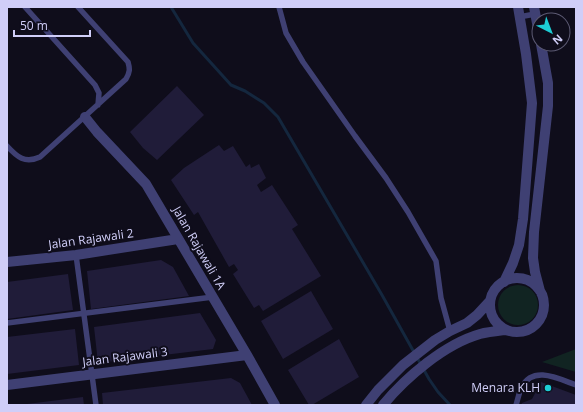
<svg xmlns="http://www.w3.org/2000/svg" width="583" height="412" font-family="'Open Sans',sans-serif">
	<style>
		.green { fill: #112422 }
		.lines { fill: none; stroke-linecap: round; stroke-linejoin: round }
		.stream { stroke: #14273e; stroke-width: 3 }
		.building { fill: #201c39 }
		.lane { stroke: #3f4073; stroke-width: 5.5 }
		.street { stroke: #3f4073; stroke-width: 10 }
		.poi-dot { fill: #1dcdd5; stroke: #0f0d1b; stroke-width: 1.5 }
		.labels { text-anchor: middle; stroke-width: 4; stroke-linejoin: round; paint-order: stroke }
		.street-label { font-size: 12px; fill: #d0cef8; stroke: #0f0d1b }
		.poi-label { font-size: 12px; fill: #d0cef8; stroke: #0f0d1b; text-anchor: end }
	</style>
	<rect width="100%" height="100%" fill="#0f0d1b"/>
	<path class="green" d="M498 305a20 20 0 1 1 40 0a20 20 0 1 1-40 0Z
		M576,349v23l-34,-10z"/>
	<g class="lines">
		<path class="stream" d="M171,7l22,36 38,42 14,6 19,12 14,14 104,178 47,84 9,13 12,13"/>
	</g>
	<path class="building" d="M177,86l27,29 -47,45 -14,-12 -13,-16z
		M219,145l5,6 9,-5 13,21 4,-3 1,4 8,-4 7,14 -9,7 4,7 11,-7 26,40 -6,4 29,47 -58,35 -4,-6 -5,3 -21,-34 5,-4 -4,-6 -5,3 -31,-55 -4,3 -23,-35 13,-12z
		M161,260l12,7 16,29 -98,13 -4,-38z
		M68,274l5,36 -66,9v-37z
		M311,291l22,38 -50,30 -22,-38z
		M200,313l16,27 -3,9 -115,14 -4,-36z
		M75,329l4,36 -72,9v-37z
		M339,339l20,38 -47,28h-3l-21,-35z
		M231,378l9,5 12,22h-149l-1,-12z
		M541,382l35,13v10h-55l1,-2 10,-4z
		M83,397l1,8h-57v-1z"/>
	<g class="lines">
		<path class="lane" d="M25,7l70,78 4,8 -1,12
			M279,7l7,26 17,29 52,74 31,42 22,34 28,49 5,37 9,33
			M519,17l16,-3
			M7,146c10,11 18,18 33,11l86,-78c4,-7 4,-10 2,-17l-50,-55
			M76,255l20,150
			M7,323l206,-26
			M516,405c2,-6 3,-13 6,-18 11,-22 37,-8 54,-2"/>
		<path class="street" d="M534,7l5,27
			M85,117l12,15 49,52 101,171 28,50
			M7,262l69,-7 102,-16
			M490 305a27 27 0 1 1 54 0a27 27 0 1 1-54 0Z
			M504,282l9,-19 6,-18 4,-26 9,-116 -6,-49 -8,-47
			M540,291l-5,-19 -2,-14 1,-26 14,-126v-23l-7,-39
			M7,385l240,-30
			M366,405l12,-15 25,-25 32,-25 15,-9 17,-8 10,-8 13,-14
			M383,405c23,-28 62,-61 97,-71 8,-2 17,-3 25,-4"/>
	</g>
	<circle class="poi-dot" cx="548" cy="388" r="4"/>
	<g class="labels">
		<g class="street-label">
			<text transform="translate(91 239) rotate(-8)" y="4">Jalan Rajawali 2</text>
			<text transform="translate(199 248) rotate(60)" y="4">Jalan Rajawali 1A</text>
			<text transform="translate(125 357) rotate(-7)" y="4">Jalan Rajawali 3</text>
		</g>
		<g class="poi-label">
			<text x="540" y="392">Menara KLH</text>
		</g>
	</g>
	<rect width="583" height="412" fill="none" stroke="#d0cef8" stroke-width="16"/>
	<g transform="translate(551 32) rotate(138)"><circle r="19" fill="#0f0d1b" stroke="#5c5a73"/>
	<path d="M0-3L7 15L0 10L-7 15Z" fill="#1dcdd5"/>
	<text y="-6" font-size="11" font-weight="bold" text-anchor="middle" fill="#d0cef8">N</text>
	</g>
	<path d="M14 30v6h76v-6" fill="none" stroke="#d0cef8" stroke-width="2"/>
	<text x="20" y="30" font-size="12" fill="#d0cef8" stroke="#0f0d1b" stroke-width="3" paint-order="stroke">50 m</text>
</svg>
